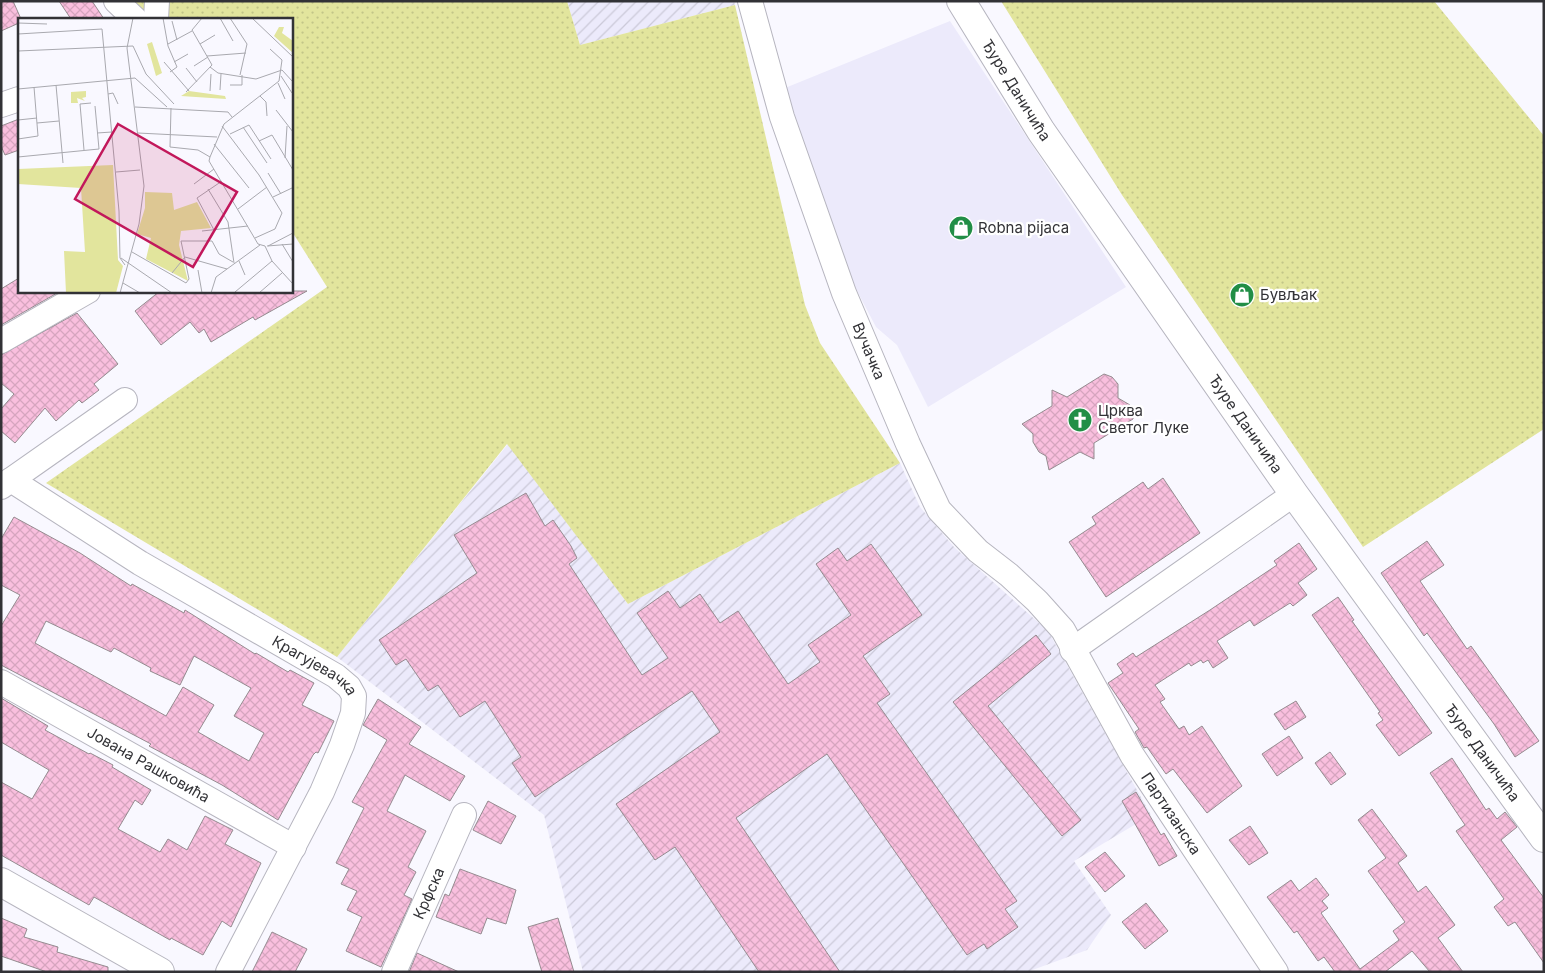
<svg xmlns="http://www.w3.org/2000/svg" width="1545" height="973" font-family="Inter,sans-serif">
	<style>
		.built { fill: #eceafb }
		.industrial { fill: url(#industrial-furrows) }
		.grass { fill: url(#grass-dots) }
		.building { fill: url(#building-cross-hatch); stroke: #958b90; fill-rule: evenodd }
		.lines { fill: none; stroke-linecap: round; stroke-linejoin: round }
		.minor-casing { stroke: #b6b5bf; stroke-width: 26 }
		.tertiary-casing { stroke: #b6b5bf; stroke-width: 30 }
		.minor { stroke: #fff; stroke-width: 24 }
		.tertiary { stroke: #fff; stroke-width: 28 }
		.labels { text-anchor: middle; stroke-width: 4.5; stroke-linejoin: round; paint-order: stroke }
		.street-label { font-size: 15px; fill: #323236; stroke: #fff }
		.poi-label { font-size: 15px; fill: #323236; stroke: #fff; text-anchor: start }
		.inset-road { fill: none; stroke: #a9a9af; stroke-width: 1 }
		.view { fill: #c2185b; fill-opacity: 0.15; stroke: #c2185b; stroke-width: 2.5 }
		.inset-edge { fill: none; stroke: #323236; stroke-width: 2.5 }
	</style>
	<defs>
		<pattern id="industrial-furrows" width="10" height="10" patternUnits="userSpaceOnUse" patternTransform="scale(1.25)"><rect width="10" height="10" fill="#eceafb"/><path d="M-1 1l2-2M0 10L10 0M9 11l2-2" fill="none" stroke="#cbc9d8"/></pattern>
		<pattern id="grass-dots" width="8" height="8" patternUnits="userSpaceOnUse" patternTransform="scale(1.25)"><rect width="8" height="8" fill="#e2e59d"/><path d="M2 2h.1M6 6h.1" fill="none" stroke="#c2c588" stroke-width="1.8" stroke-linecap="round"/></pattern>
		<pattern id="building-cross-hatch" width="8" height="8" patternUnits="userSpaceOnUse" patternTransform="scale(1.25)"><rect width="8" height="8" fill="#f9bfde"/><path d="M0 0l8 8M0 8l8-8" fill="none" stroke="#d6a5bf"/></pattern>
	</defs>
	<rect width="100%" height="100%" fill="#f9f8ff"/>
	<path class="built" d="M950,21l176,266 -198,120 -31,-62 -21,-18 -21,-40 -70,-199z"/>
	<path class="industrial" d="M567,1h167l1,4 -155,40z
		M508,444l120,160 272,-141 20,44 34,40 94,84 103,184 -77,46 37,54 -24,35 -60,22h-444l-39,-157 -207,-158z"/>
	<path class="grass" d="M127,1h440l13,44 155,-40 70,300 15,38 80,120 -272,141 -121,-160 -170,213 -291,-174 281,-196 -36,-57v-211h-146z
		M1001,1h433l110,135v293l-181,118 -241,-352z"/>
	<path class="building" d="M1,1h12l8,18h-2v4l-18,8z
		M59,1h33l12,18h-33z
		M19,119v31l-14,5 -4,-9v-20z
		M19,278v13l40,1 -58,33v-36z
		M160,291h147l-52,29 -2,-3 -42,25 -7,-13 -5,4 -9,-11 -29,23 -26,-34z
		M77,313l41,51 -24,20 5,6 -17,13 -3,-3 -23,21 -11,-13 -30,35 -14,-12v-22l13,-15 -13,-11v-28z
		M1104,374l8,3 6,7v14l12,7 3,8v6l-39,24v16l-14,-7 -31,18 -3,-14 -7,-4 -6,-10v-8l-11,-10 30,-18v-16l15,7z
		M1163,478l37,55 -94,64 -37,-55 27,-18 -4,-7 51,-35 5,7z
		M526,493l19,33 8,-6 18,26 6,12 -8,6 73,111 26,-17 -31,-45 31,-22 12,17 20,-14 20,29 18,-12 50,73 32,-22 -12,-17 43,-30 -35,-51 22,-16 9,13 24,-17 51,71 -59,41 27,38 -13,9 140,198 -12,8 13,18 -31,22 -3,-5 -17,11 -140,-201 -91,64 104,154h-81l-84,-125 -20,13 -39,-56 104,-72 -28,-41 -157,106 -23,-34 9,-6 -36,-56 -25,16 -22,-32 -10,6 -22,-32 -10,6 -17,-25 98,-67 -23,-38z
		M14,517l66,36 51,33 1,-2 52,29 1,-3 70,44 1,-1 32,19 2,-2 24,13 -12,22 32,16 -16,32 -2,-1 -3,3 -35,65 -56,-35 -73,-39 2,-2 -150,-79v-39l19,-31 -19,-10v-46zM46,621l65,31 3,-4 37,20 -1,3 30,14 14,-29 57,32 -17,28 30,17 -15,28 -51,-29 16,-27 -31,-18 -17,29 -131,-73z
		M1427,541l17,24 -24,16 47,68 4,-3 68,95 -24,16 -21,-33 -67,-91 -3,3 -43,-63z
		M1299,543l18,26 -19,14 9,12 -14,11 -3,-3 -36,23 -4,-6 -33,21 11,17 -15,10 -5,-8 -5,3 -2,-3 -10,6 -2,-3 -34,22 10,14 -5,3 19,27 5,-3 5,9 13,-9 40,60 -35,27 -34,-44 -7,5 -19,-27 -3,1 -9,-16 4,-3 -31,-46 15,-10 -6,-9 16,-11 3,4 74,-47 67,-45 -3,-4z
		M1338,597l16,23 -2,1 80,112 -33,23 -23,-31 7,-5 -5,-7 2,-1 -68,-97z
		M1036,635l15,19 -63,52 93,114 -19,16 -109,-134z
		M1,698l47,28 -3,4 44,24 1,-1 23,12 -1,2 39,23 -9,15 -7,-5 -17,29 42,23 8,-13 19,11 18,-34 28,14 -8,14 36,19 -30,64 -9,-6 -19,34 -32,-17 -1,2 -76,-43 -5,8 -88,-50v-73l31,17 17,-29 -48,-28z
		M378,699l43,28 -12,17 56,32 -15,25 -45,-26 -18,36 39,20 -18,36 8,5 -12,23 8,4 -31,68 -35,-16 16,-34 -15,-7 10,-19 -16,-7 8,-15 -13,-6 28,-55 -12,-6 35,-62 -24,-15z
		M1296,701l10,16 -21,13 -11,-16z
		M1289,736l14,22 -26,18 -15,-22z
		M1330,752l16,22 -15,11 -16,-22z
		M1452,758l34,52 3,-2 8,11 8,-7 12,15 -16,13 43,58v65l-29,-41 -7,4 -14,-19 10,-8 -48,-68 9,-6 -35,-52z
		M1136,792l25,43 3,-2 13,23 -18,10 -37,-65z
		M488,801l28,15 -15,28 -28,-14z
		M1372,809l35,47 -9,7 20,29 8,-6 29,39 -17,13 25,34h-33l-18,-21 -27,21h-50l-11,-15 -6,4 -21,-30 -3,2 -27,-36 24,-17 8,11 17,-13 13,17 -7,6 6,7 -7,5 39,56 39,-29 -6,-9 12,-9 -37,-51 18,-13 -28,-38z
		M1250,826l18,27 -19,12 -20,-25z
		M1105,852l20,24 -20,16 -20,-25z
		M460,869l56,21 -10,34 -19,-6 -6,16 -45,-17 9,-23 4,2z
		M1146,903l22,28 -23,18 -23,-27z
		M1,918l26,11 -3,8 34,10 -1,5 51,15v5h-61l-46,-16z
		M558,918l16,54h-32l-14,-45z
		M272,932l35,17 -12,23h-43z
		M417,953l42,19h-50z"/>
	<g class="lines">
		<defs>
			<g id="minor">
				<path d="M116,1l19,18"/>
				<path id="s1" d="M750,1l32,116 62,176 64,151 31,66 39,41 31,24 28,26 26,29 69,125 144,217"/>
				<path d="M156,19l1,-18"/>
				<path d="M1,105l18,-6"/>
				<path d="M1,341l87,-50"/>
				<path id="s2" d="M11,480l129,83 196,113 13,11 5,9 -1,17 -11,32 -20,47 -94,180"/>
				<path d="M1,487l124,-87"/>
				<path d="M1072,650l222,-156"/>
				<path id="s3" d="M1,682l293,165"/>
				<path id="s4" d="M394,972l70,-157"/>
			</g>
			<g id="tertiary">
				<path id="s5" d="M961,1l80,130 253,363 250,344"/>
				<path d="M1,882l159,90"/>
			</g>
		</defs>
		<use href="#minor" class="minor-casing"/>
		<use href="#tertiary" class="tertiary-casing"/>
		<use href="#minor" class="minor"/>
		<use href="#tertiary" class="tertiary"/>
	</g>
	<defs>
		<symbol id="shop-disc" viewBox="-11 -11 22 22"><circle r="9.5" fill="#218e46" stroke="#fff"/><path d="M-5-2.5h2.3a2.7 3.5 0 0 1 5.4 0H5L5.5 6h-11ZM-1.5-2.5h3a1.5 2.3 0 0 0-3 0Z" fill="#fff"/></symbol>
		<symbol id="church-disc" viewBox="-11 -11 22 22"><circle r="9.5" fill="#218e46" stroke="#fff"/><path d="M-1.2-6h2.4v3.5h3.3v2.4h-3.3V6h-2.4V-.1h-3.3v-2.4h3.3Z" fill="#fff"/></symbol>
	</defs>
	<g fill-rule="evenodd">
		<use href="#shop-disc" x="947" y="214" width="28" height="28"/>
		<use href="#shop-disc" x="1228" y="281" width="28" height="28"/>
		<use href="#church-disc" x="1066" y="406" width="28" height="28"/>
	</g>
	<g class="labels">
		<g class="street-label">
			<text dy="5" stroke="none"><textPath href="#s5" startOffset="105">Ђуре Даничића</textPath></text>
			<text dy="5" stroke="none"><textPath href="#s1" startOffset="370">Вучачка</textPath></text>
			<text dy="5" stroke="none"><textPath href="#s5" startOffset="510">Ђуре Даничића</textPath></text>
			<text dy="5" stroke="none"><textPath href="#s2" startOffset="356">Крагујевачка</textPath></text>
			<text dy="5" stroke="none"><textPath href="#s5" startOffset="915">Ђуре Даничића</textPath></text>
			<text dy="5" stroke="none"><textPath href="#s3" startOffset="169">Јована Рашковића</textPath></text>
			<text dy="5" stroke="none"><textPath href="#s1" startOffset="930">Партизанска</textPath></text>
			<text dy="5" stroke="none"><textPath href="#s4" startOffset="86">Крфска</textPath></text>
		</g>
		<g class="poi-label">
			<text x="978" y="233">Robna pijaca</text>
			<text x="1260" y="300">Бувљак</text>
			<text x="1098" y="416">Црква<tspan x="1098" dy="17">Светог Луке</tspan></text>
		</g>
	</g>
	<g transform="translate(18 18)">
		<rect width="275" height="275" fill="#f9f8ff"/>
		<path d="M95,147l5,95 5,6 -7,27h-50l-2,-42 21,1 -4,-64 -63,-4v-15zM127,174l27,1 2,17 23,-8 14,26 -30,3 -2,14 9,36 -42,-22 5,-21 -14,-4 8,-26z" fill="#e2e59d"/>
		<path d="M261,9h5l-2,6 11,8v12l-19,-17zM134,24l10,31 -6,3 -9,-32zM171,73l36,5 1,3 -45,-3z" fill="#e2e59d"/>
		<path d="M68,73v6l-4,1 3,3 -8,-3 1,5h-7v-11z" fill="#e2e59d"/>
		<path class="inset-road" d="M145,0l5,28 9,21 -7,5M202,0l13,23M212,0l17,26 -7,31M234,0l41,39M154,3l5,19M0,5l29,1M84,11l17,182 1,47 5,7M0,16l84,-5M150,26l24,-13M182,26l15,-9M0,33l115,-5 13,28 28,30M189,38l39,-3M146,44l25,29M156,44l14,-8M176,48l14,-9M192,49l8,6 38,6 26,-9 11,12M168,50l11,14M263,58l11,17M260,65l7,16M38,67l7,78M212,67h12v-10M0,71l117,-11 32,29M202,72l1,-16M192,73l1,-17M168,74l26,-27 -20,-35 10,-12M90,76l5,-1 5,11M242,78l6,6 1,14M117,89l93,5 4,5M153,90l-1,39 28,3 12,7 -1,4 49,83 7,2 7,15 21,23M258,92l17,22M0,102l19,-2M19,105l22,-2M204,108l37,49 23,38 -7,16 -20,9M225,109l24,36M79,115l15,-1M120,115l79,4M212,116l19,-9 22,34M0,121l20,-3 -4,-49M241,123l13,-6 21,35M196,126l35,44M66,132l-4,-46 11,-1M0,139l81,-8 -4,-43M192,139l14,-33 55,-43 3,-21 -12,-11M267,140l2,-32M98,154l24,-2M250,155l13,21M176,166l20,-15M190,171l20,33 6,41M255,179l19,-9M220,191l29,-22M196,212l-17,-32 25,-17M184,213l46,-5M264,226l11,18M249,228l26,-2M250,228l25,-13M114,234l54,31 3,-4 -8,-38h31l7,13 14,8M103,240l51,35M221,243l6,14M180,252l4,23M154,255l13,-16 42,12M105,265l17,10M217,274l37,-31M102,275l19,-69 5,-38 -17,-138 6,-30M193,275l5,-16 44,-32M241,275l23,-20"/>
		<path class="view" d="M100,106l119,68 -44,75 -118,-68z"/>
		<rect width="275" height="275" class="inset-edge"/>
	</g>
	<rect width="1545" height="973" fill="none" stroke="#323236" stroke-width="5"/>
</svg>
